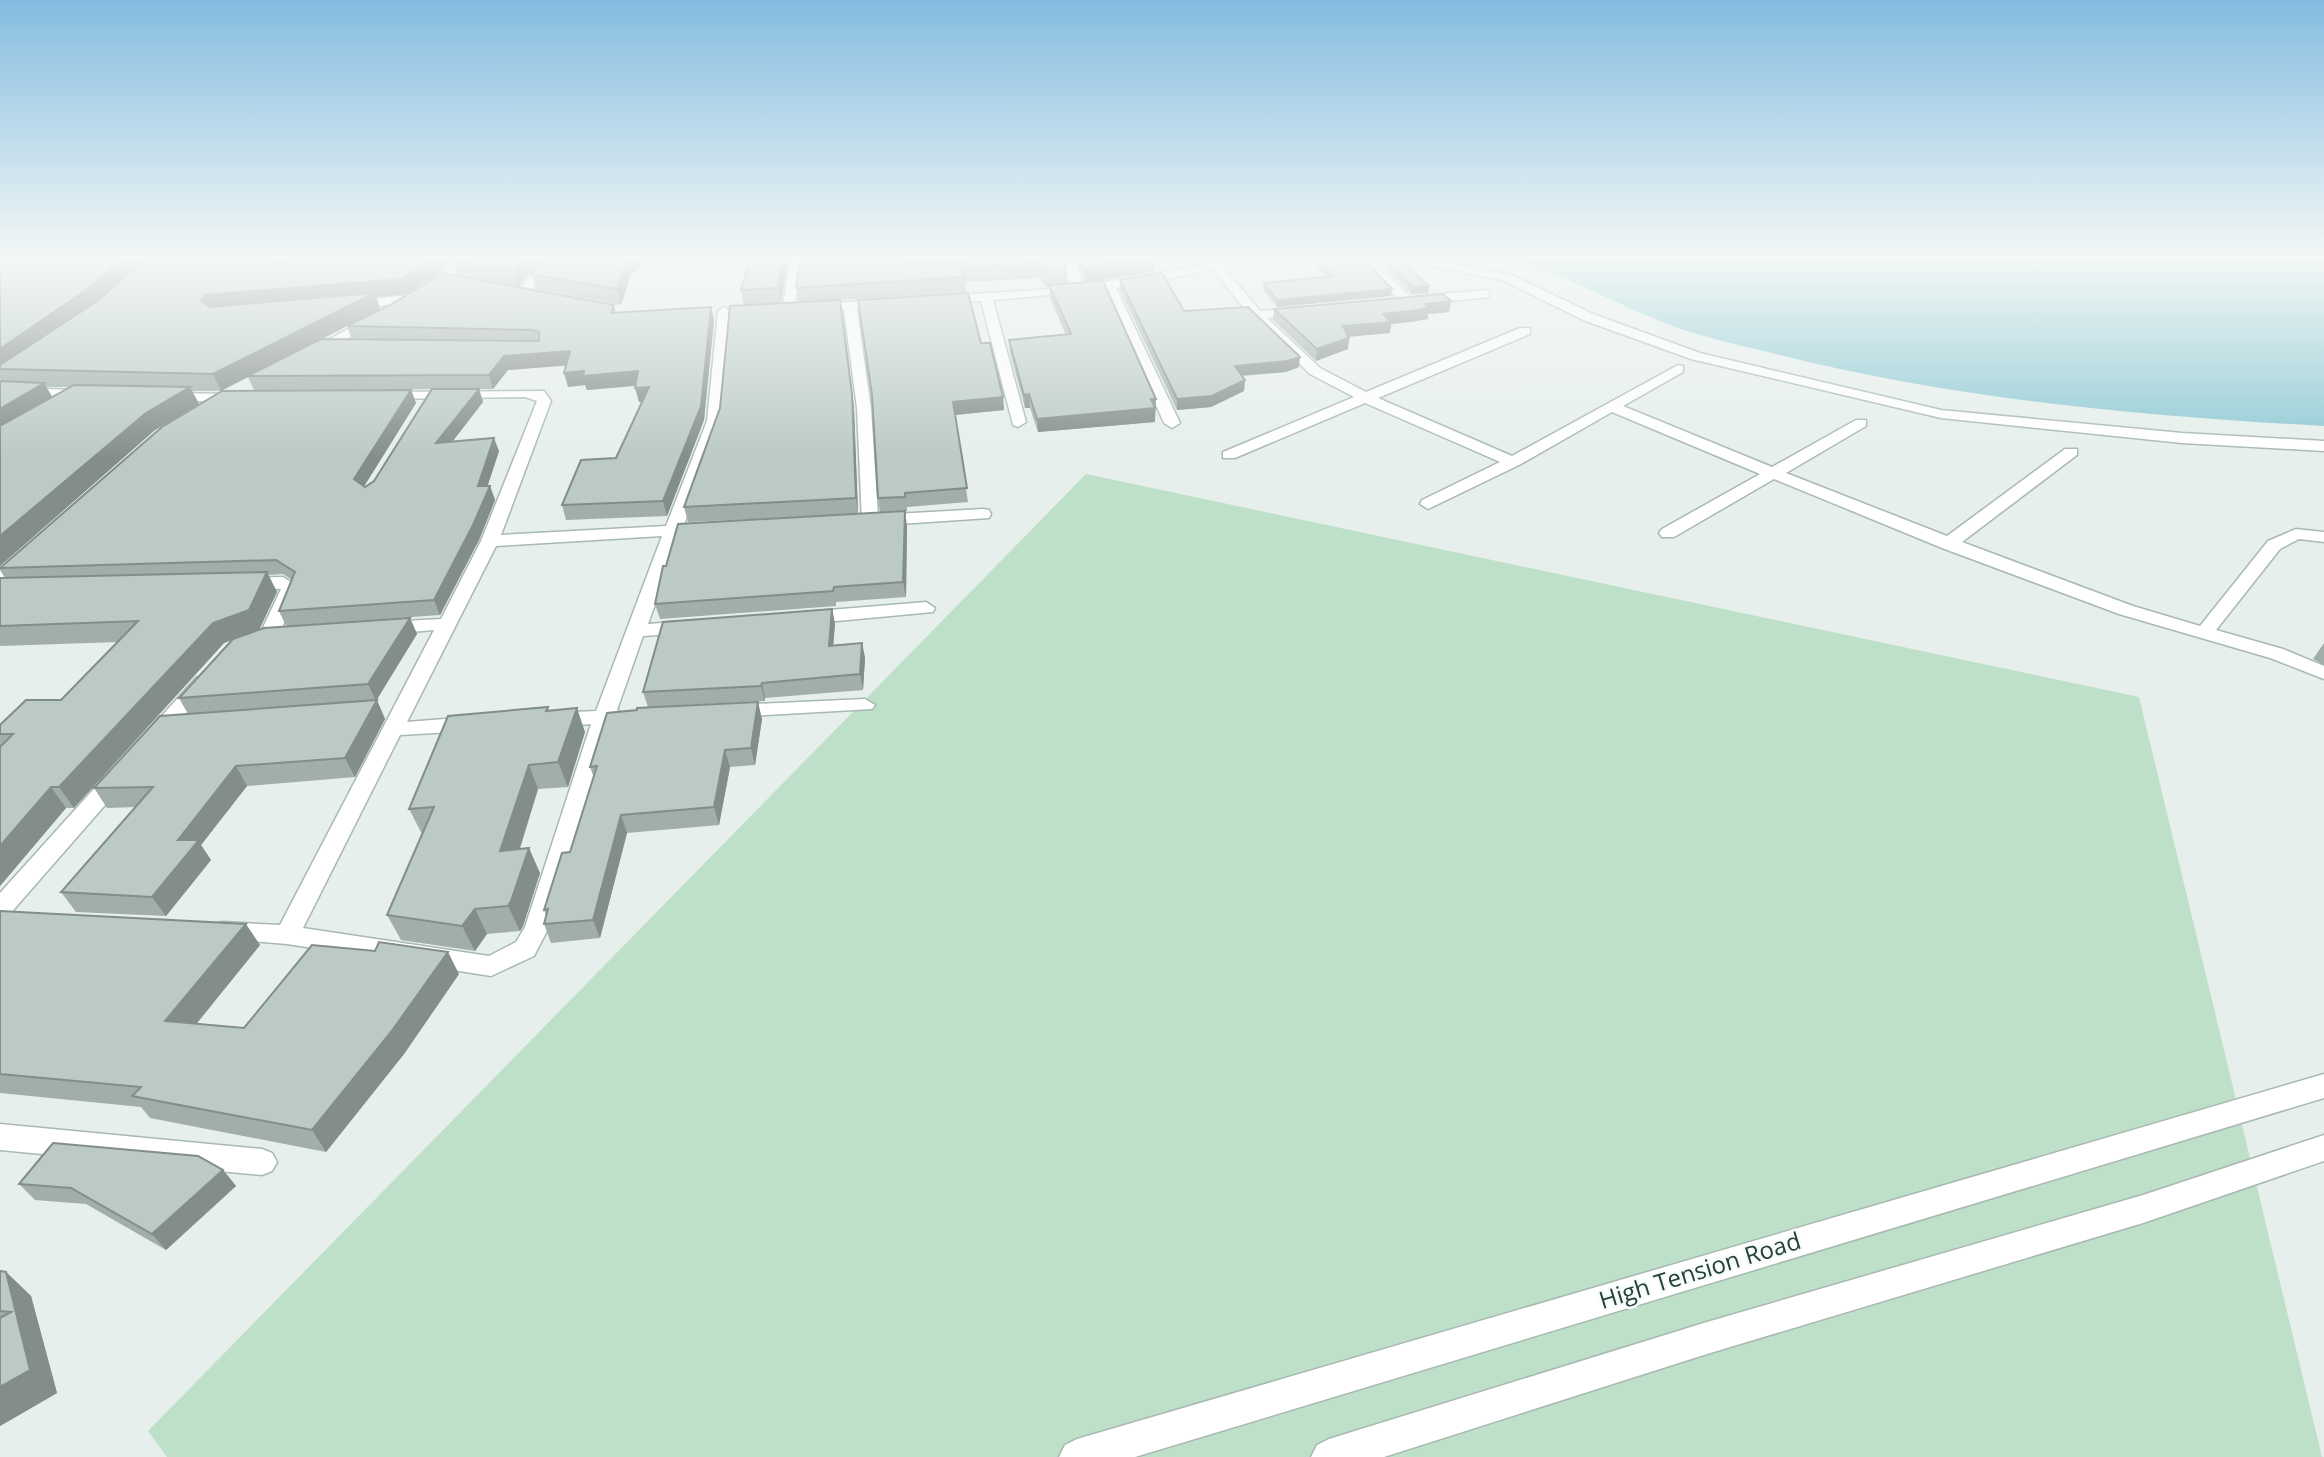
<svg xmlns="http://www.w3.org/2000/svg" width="2324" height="1457" font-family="'Open Sans',sans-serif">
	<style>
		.green { fill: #bfe0c8 }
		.water { fill: #8ec9d4 }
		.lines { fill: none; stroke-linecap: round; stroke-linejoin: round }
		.street-casing { stroke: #a8b8b2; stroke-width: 3 }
		.street { fill: #fff; fill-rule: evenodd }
		.wall { fill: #a1aea9; fill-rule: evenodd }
		.shaded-wall { fill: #838d89 }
		.building { fill: #bbcac4; stroke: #838d89; stroke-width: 2 }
		.labels { text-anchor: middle; stroke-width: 5; stroke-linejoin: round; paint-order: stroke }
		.near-street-label { font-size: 24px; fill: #24423a; stroke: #f7fbf9 }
	</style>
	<rect width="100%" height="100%" fill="#e6efeb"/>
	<path class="green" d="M1086,474l1053,223 183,760h-2155l-19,-26z"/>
	<path class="water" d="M1493,256h831v170c-186,-10 -375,-27 -556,-74 -34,-8 -70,-16 -103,-29 -58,-22 -110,-56 -172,-67z"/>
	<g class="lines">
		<defs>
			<path id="street" d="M456,256h12c-11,16 -25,39 -46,37v-6l19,-11z
				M549,256h13l-36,40h-8v-6z
				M790,256h12l-1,5 187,-5 -6,4 -182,8 -6,45h-30v-6l19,-1z
				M1063,256h12l7,30 128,-22 -1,-8h10l2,6 29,-6h28l-54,12 36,43 45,-3v6l-38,4 53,50 46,24 154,-64h10v6l-152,64 134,58 166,-91 5,1v6l-60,34 149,61 84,-47h10v6l-80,47 161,63 118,-87h12v6l-115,87 171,64 67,20 68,-85 28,-12 28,3v10l-25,-3 -19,10 -64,81 67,19 41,17v13l-54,-21 -151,-44 -177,-66 -168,-69 -100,58h-12l-3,-4 3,-4 98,-55 -148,-62 -93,53 -91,44 -8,-5 2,-4 78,-38 -135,-59 -130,55h-12v-6l131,-55 -44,-23 -58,-56 -39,-48 -97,18 64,135 -8,5 -8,-5 -59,-133 -112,10 33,122 -8,5 -5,-2 -32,-124 -39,3 -6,-4 6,-4 128,-8z
				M1357,256h13l41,42v6h-8z
				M1384,256h27l101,19 81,39 107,39 241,57 241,23 142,8v10l-142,-8 -241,-25 -250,-59 -108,-39 -78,-39z
				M1485,290l4,1v6l-70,7 -6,-4 6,-4z
				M411,295l4,1v6l-64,7 -6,-4 6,-4z
				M885,300l4,1v6l-32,2 14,99 7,107 105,-6 6,1 2,4 -2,4 -119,8 -8,-5 -5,-113 -13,-98 -32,2 -6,-4 6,-4z
				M724,307l6,4 -9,110 -37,104 9,5 -13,5 -32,89 41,-3 10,6 -10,6 -46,3 -26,74 10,6 -3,5 -12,2 -63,204 -15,29 -43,20 -204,-32 -73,-6 -3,-7 3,-7 9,-2 57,3 154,-295 -48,4 -10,-6 10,-6 55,-3 40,-78 56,-140 -12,-4 -138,2 -5,-1v-6l162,-1 7,10 -50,134 165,-9 41,-105 11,-110zM662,536l-66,175 -45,2 -10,7 10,7 40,-3 -66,203 -9,15 -27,14 -186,-28 97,-193 70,-4 10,-7 -10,-7 -63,5 89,-176z
				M369,318l12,3 -64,34 -12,-3z
				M0,388l85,2 7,4 -7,4 -85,-2z
				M167,393l72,1 7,4 -7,4 -77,-2 -2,-3z
				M25,551l6,1 3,4 -3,4 -25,22 -6,1v-14z
				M283,577l17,11 -24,52h-14l-3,-4 22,-47 -38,-1 -9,-5 9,-5z
				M926,602l9,6 -2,4 -128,12 -9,-6 9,-6z
				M203,676l10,6 -3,4 -49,56h-14l-4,-5 4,-5 49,-54z
				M865,699l10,6 -3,4 -139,8 -10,-6 10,-6z
				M118,769l8,2 3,5 -3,5 -117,134 -9,3v-25l110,-122z
				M2324,1074v24l-1189,359h-76l6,-12 12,-6z
				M0,1124l262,25 10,4 5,9 -5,9 -10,4 -262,-25z
				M2324,1135v26l-181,62 -436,131 -323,103h-73l6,-12 12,-6 378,-117 436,-127z"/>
		</defs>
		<use href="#street" class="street-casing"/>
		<use href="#street" class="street"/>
	</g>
	<path class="wall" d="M0,256l439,18 -33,20 -30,3 4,12 -58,30 30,1 -5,-14 267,-21 2,8 95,-6 3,13 -10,100 -37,96 -101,4 -4,-15 54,-47 26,-56h-3l-3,-16 -49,4 -2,-5 -17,2 -2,-22 -58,5 -15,19h-14l4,13 -30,39 46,10 -12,35h3l5,14 -16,40 -39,75 -154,11 -7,-15 13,-31 -9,-6 -15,1 9,17 -18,38 151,-12 7,16 -41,66 9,19 -30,58 -108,9 -46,59 10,15 -45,56 -90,-4 -15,-20 75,-85 -29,1 -13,-20 94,-74 -9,-16 52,-58 -7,3 -150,165h-8l-66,78v-161l61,-25 57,-58 -118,4v-68h5l-5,-8v-2l411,-178 5,13 -52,83 1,1 9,-6 84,-92 -204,1 -6,-13 -27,14h-29l7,13 -44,26 -155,136v-185h2l-2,-2zM46,387h24l-18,10z
		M545,256l-27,30 -60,-11 -6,-15z
		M672,256h117l-8,47 18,-1 -3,-14 128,-25v-7h139l3,14 1,14 17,-2 -7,-26h118v5l-40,2v8l-64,11 65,130h-1v10l-117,10 -8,-24h-5l-15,-55 -1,-13 57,-5 -16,-37 -1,-11h-4l-4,-9 -76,4 1,10 -126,8 14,108 4,106 -170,8 -4,-15 36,-99 24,-103 -3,-15 9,-32 -76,3z
		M803,256h71l-70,2z
		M1306,256h51l34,40 -114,11 -14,-17 1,-7 62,-6z
		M1382,257l47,29 -1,7 -17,1 -29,-30z
		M531,274h100l-10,31 -85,-16z
		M1120,280l64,31 115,56 -13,5 -44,4 3,4 -1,11 -33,16 -34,3 -57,-120z
		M1274,309l175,3 -21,2v5l-18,3 -19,2 -1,9 -41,4 -1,12 -32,12 -43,-41z
		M981,343l22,54 1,13 -49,5 13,87 -61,5v4l-27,1 -2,-14z
		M907,526l-1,71 -70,5v4l-176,13 -5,-15z
		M832,609l3,15 -2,21 29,-2 3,15 -2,32 -98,8v3l-117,6 -5,-15z
		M2324,643v22l-11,-6z
		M548,707l1,3 36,22 -17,55 -30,2 -18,60 20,24 -17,53 -3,5 -33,3 -12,17 -74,-11 -14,-25 35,-81 -13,-25z
		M762,719l-7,46 -25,2 -11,58 -92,8 -27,105 -49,5 -7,-19 2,-9 -2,-5 26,-58 24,-74 -4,-11z
		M0,911l260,34 -64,79 48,4 215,-54 -55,80 -78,98 -176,-34 -9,-11 -141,-14z
		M223,1170l13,16 -70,64 -80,-46 -51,-4 -16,-16z
		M0,1271l6,1 25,24 26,97 -57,33z"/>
	<path class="shaded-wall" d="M130,256h34l-70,50 -94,63v-20l115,-84z
		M275,256h28l-22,16 -7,-5z
		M436,256h18l-15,18 -33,20 -30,3 4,12 -130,67h-2v1l-27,14 -8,-17 -12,-73 4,-6z
		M527,256h18l-27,30 -5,-15z
		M630,256h24l-23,18 -10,31 -4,-16 10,-30z
		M784,256h5l-8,47 -3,-15z
		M1151,256h4v15l-71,12 -1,-15z
		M1429,286l-1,7 -17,1 1,-7z
		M1392,289l-1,7 -114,11v-7z
		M840,300l14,108 4,106 -2,-16z
		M1451,301l-2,11 -21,2v5l-18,3 -19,2 -1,9 -48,4 1,-11 40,-12 42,-10z
		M711,307l3,13 -10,100 -37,96 -4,-15z
		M1349,338l-1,11 -32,12 1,-12z
		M570,351l4,14 -66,5 -15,19 -4,-14 15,-19z
		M1300,357l-1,10 -13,5 -51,4v-10z
		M584,371h54l3,14 -54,5 -2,-5 -17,2 -4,-14z
		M1245,380l-1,11 -33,16 -34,3v-11z
		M44,383l10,17 -54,32v-23z
		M190,387l9,17 -44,26 -155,136v-30l146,-123z
		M649,387l4,14 -14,1 -4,-14z
		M479,389l4,13 -42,54 -5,-13z
		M411,390l5,13 -56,90 -6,-14z
		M1029,394l1,14h-5l-1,-13z
		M1003,397l1,13 -50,5 -1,-13z
		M1156,399l-1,23 -117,10 -1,-13z
		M494,438l5,13 -16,49 -5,-14z
		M490,486l5,14 -16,40 -39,75 -6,-15z
		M905,511l2,15 -1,71 -3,-15z
		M267,572l10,20 -18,38 -35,13 -150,165 -15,-21 154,-164z
		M832,609l3,15 -3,37 -3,-15z
		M410,618l7,16 -41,67 -8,-17z
		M862,643l3,15 -2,32 -3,-16z
		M762,683l3,15v3l-4,-15z
		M377,700l8,19 -30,58 -10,-19z
		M758,702l4,17 -7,46 -4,-17z
		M577,708l8,24 -17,55 -10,-25z
		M725,750l5,17 -11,58 -5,-18z
		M529,765l9,24 -27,87 -11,-25z
		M236,766l11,20 -46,59 10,15 -45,56 -14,-19 26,-57z
		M51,787l15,21 -66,78v-40z
		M621,815l6,18 -27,105 -7,-18z
		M529,848l11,25 -17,53 -3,5 -12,-25z
		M475,909l12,25 -12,17 -13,-25z
		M246,924l14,21 -79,98 -16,-22z
		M448,952l11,22 -55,80 -78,98 -14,-22z
		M223,1170l13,16 -70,64 -14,-16z
		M6,1272l25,24 26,97 -57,33v-39l30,-17z"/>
	<path class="building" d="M0,256h130l-15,9 -29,25 -86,59z
		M156,256h119l-1,11h10l15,-11h137l-2,3 -33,20 -196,16 -4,6 9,6 164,-14 -161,81 -213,-5v-4l99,-65 27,-25z
		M455,256h72l-14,15 -61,-11z
		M548,256h82l-3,3 -10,30 -86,-15z
		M751,256h33l-6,32 -37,2z
		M974,256h89l3,14 -22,2 -4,-9 -79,4 3,10 -168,11 3,-23 174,-3z
		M1080,256h71l-68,12z
		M1313,256h44l2,3h4l29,30 -115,11 -13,-17 69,-7z
		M1394,256l35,30 -17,1 -30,-30z
		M443,273l171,32 -3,8 100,-6 -10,99 -38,95 -101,4 19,-45 35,-2 33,-71 -14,1 3,-17 -55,5 1,-5 -20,2 6,-22 -66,5 -15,19 -241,1 73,-37 218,2v-9l-7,-2 -185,-4 43,-21z
		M1162,273l22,38 64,-4 52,50 -13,4 -52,5 10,14 -33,16 -35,3 -57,-119z
		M1103,281l53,118h-5l4,9 -118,11 -8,-25 -5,1 -15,-55 62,-6 -22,-49z
		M968,293l13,50h9l13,54 -50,5 14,86 -62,5v4l-27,1 -6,-103 -14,-95z
		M1443,294l8,7 -26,3 4,4 -18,3 -28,3 8,8 -48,4 6,12 -32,11 -43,-40z
		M840,300l12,94 4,104 -172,9 36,-99 10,-102z
		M0,381l44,2 -44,26z
		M74,385l116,2 -44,26 -146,123v-110z
		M432,389h47l-43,54 58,-5 -16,48h12l-17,39 -39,75 -155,11 16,-39 -19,-12 -276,8 162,-141 60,-36 189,-1 -57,89 11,8 9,-6z
		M905,511l-2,71 -69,5 -1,4 -178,13 8,-38h3l12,-42z
		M267,572l-18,38 -36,13 -154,164h-8l-51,59v-99l13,-13h-13v-9l26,-25h35l77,-79 -138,5v-48z
		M832,609l-3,37 33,-3 -2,31 -98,9 -1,3 -118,6 20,-70z
		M410,618l-42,66 -189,14 54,-59 31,-11z
		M377,700l-32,58 -109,8 -58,74h21l-47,57 -91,-5 92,-105 -59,1 66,-72z
		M758,702l-7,46 -26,2 -11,57 -93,8 -28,105 -49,4 4,-15 -4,1 18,-57 8,-1 27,-86 -7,1 17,-54 30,-3v-2z
		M548,707l-2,4 31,-3 -19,54 -29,3 -29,86 29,-3 -18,53 -3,5 -33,3 -13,17 -75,-11 47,-108 -25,2 39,-93z
		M0,911l246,13 -81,97 79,7 68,-83 63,6 4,-9 69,10 -57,80 -79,98 -180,-34 9,-9 -141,-13z
		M53,1143l145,13 25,14 -71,64 -81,-46 -52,-4z
		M0,1271l6,1 24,98 -30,17v-69l11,-6 -11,-1z"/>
	<linearGradient id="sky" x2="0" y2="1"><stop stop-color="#84bce0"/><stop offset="0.56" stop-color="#f4f8f6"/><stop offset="1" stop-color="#f4f8f6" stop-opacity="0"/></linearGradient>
	<rect width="2324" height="460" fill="url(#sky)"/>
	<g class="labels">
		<g class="near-street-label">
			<text transform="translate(1700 1271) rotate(-17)" y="8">High Tension Road</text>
		</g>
	</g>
</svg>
